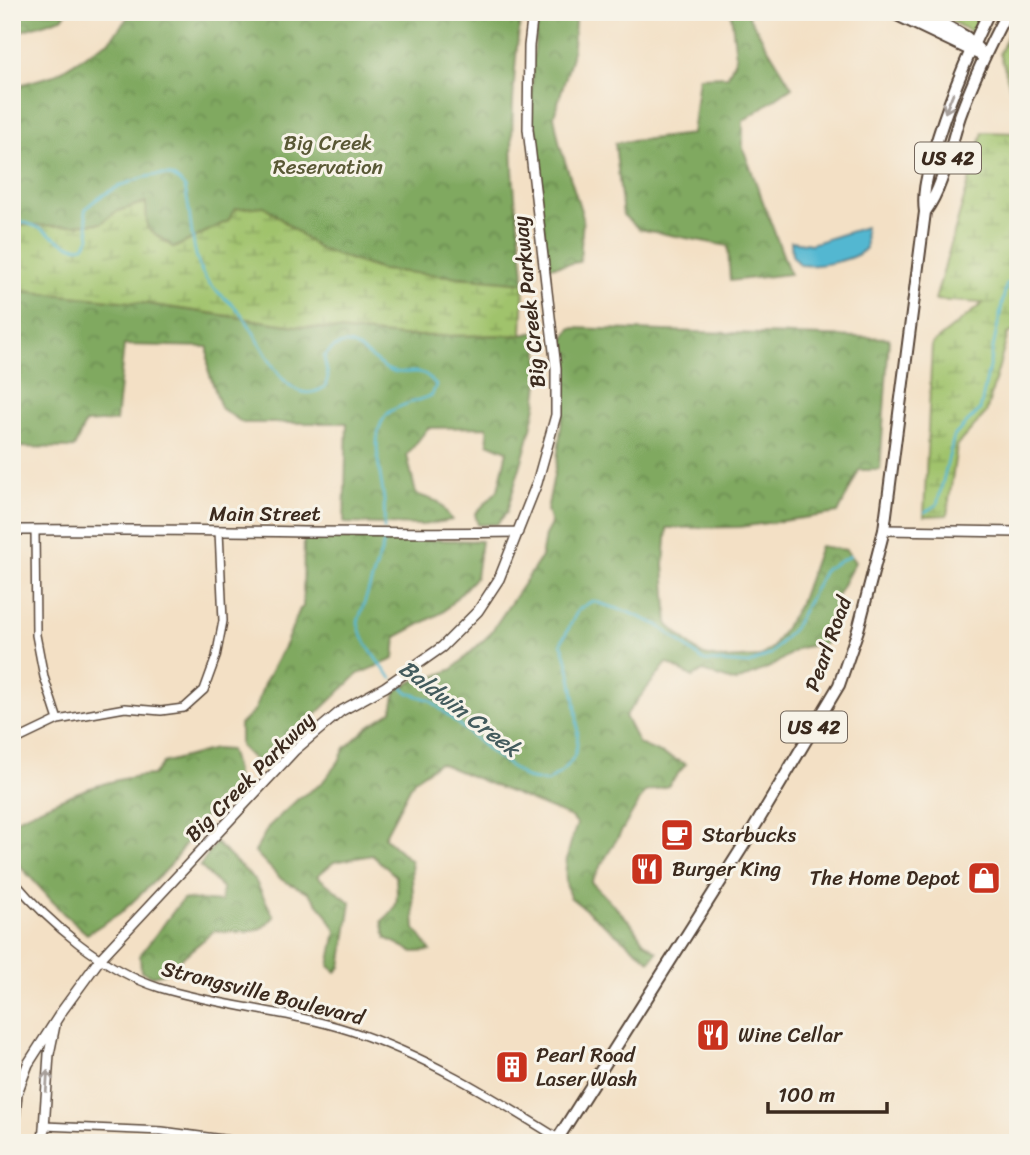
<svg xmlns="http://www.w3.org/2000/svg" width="1030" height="1155" font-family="Sriracha,sans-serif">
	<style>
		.green { fill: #a0c36c; stroke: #6e7645; stroke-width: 2 }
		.forest { fill: url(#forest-crowns); stroke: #5e6a3f; stroke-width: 2 }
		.wetland { fill: url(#wetland-marsh); stroke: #6e7645; stroke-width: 2 }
		.water { fill: #53b7d1; stroke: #477078; stroke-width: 2 }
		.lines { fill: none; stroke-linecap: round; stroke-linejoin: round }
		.stream { stroke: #53b7d1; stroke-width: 2.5 }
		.minor-casing { stroke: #574537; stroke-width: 10 }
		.tertiary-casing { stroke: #574537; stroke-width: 12 }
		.primary-casing { stroke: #574537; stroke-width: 14 }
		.motorway-casing { stroke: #574537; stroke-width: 16 }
		.minor { stroke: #fff; stroke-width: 7 }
		.tertiary { stroke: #fff; stroke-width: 9 }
		.primary { stroke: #fff; stroke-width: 10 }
		.motorway { stroke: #fff; stroke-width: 12 }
		.oneway { stroke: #a79f9a }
		.labels { text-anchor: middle; stroke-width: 6; stroke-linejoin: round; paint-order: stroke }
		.shield { fill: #f7f3e8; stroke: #73665b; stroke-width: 2 }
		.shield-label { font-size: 19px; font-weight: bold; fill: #3b2a1e }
		.park-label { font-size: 21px; fill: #595835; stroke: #f7f3e8 }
		.street-label { font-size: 21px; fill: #3b2a1e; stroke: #f7f3e8 }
		.poi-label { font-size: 21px; fill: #3b2a1e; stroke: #f7f3e8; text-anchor: start }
		.water-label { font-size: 23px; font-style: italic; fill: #435b5d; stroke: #f7f3e8 }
	</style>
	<defs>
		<pattern id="forest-crowns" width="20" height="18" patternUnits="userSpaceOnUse" patternTransform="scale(1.75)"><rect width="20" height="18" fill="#80a960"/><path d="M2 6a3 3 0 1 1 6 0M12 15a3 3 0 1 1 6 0" fill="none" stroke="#6a8a4f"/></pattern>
		<pattern id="wetland-marsh" width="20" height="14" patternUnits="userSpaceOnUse" patternTransform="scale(1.75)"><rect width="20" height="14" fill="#a0c36c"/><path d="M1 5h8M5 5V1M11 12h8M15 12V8" fill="none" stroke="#849f58"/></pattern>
	</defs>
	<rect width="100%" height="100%" fill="#f7f3e8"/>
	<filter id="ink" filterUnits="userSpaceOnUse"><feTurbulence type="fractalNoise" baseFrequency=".0143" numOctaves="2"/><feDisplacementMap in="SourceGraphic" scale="14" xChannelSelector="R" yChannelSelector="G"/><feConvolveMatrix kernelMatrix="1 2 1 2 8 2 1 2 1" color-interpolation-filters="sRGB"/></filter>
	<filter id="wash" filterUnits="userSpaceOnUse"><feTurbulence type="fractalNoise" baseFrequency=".00686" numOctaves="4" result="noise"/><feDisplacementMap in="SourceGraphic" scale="28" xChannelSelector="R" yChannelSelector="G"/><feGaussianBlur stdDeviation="1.57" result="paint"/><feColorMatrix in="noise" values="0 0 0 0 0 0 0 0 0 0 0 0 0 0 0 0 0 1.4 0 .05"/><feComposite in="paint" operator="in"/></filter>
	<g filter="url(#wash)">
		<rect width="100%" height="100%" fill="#f3e0c5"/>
		<path class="green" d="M984,12l-10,21 -39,-20z"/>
		<path class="forest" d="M12,12h55l-5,6 -50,16z
			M132,12h389c-8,61 -12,123 -6,184 2,29 9,58 9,87l-142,-13 -63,-21 -55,-43 -36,15 -54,27 -27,-20 -2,-26 -29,10 -14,11 -43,3 -47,-1v-138l42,-12 56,-35z
			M539,12h37l-4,44 -18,60 6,30 23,71 -3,45 -32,5 -17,-152 2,-56z
			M731,12h15l46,75 -49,34v27l47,126 -60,7 -2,-35 -89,-17 -16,-14 -8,-72 77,-9 7,-57 29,-1 8,-19z
			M12,290l129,13 155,23 107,10 119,-1 14,-3c13,64 -13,119 -29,180l-10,12 -19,1 -3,-11 23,-24 9,-39 -19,-8 -1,-16 -59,1 -21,27 9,39 23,8 13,18 -29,5 -79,-2 3,-100h-104l-22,-15 -13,-39v-22l-84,-2 -8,76 -31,2 -11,25 -62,-1z
			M571,328l318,10 -9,132h-21l-21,43 -98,14 -73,1 -3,36 4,61 32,29 22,5 38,-2 13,-10 27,-44 20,-57 26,4 9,12 -19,36 -9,45 -28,5 -27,18 -37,16 -32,-11 -10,6 -26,-14 -42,53 14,28 47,20 -18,22 -23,6 -54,90 40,41 12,18 14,11 -7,9 -80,-64c-10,-23 -1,-51 7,-73l-6,-7 -132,-54 -25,17 -30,57 27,24 4,68 16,22 -18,1 -27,-14 -4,-17c19,-15 15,-22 14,-45l-24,-21 -38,7 -17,14 34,27 -10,64 -5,5 -7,-6 7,-35 -10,-18 -18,-21 -26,-12 -27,-28 13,-25 31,-29 22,-14 18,-23 6,-13 24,-22 23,-15 4,-20 19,-11 14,-1 24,-10 36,-34 52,-77 4,-23 6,-11 -4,-14 10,-50 11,-92 -5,-27z
			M304,537l177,4 -5,36 -33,35 -47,25 -2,22 -36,15 -64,62 -41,34 4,-7 -17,-17v-21l15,-15 9,-26 21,-39 15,-36 3,-2z
			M214,749l16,1c8,24 10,33 -4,55l-18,7 -40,56 -45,43 -36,23 -24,-21 -51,-56v-36c44,-20 92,-44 141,-46l10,-12z
			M216,843l39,37 19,37 -13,12 -19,3 -28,-1 -50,42 -11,3 -12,-5 -1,-16 43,-56 38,3 1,-14 -22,-22z"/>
		<path class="wetland" d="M1018,12v103l-18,-62z
			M983,132l35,1v196l-10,5 -22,79 -29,32 -10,70 -23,1 8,-172 51,-41 -48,-3z
			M146,202l1,26 27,20 54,-27 7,-12 29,-3 55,43 62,21 143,13 -2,52 -119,1 -107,-10 -155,-23 -129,-13v-65l47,1 43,-3 14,-11z"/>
		<path class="water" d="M865,227l1,21c-11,13 -49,19 -66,17l-8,-10 -1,-14 20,3z"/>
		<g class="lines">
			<path class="stream" d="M12,219c10,3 20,5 29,10 14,7 26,21 43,17l6,-9 -5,-27c13,-17 61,-38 82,-35 8,1 13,7 18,13 6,24 5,50 13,74 7,24 24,32 40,48 20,21 34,70 61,81 10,4 18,1 26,-4l3,-10 -4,-20c27,-34 46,7 67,14 20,6 29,-8 45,14l-4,10c-13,6 -28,8 -41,16 -25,18 -9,65 -7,90 1,9 0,19 0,28
				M925,512l12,-7 17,-69 26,-26 26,-124 12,-16
				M384,535v8l-26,79c1,14 23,46 34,56
				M397,682l12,11 21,7 62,53 34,25 21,4c11,-7 21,-14 27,-26 10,-20 -4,-94 -13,-113l17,-33 14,-9 36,11 30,13 46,36 45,3 22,-10 24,-28 30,-57 25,-13"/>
		</g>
	</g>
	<g filter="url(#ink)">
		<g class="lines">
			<defs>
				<path id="minor" d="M35,530l1,105 8,42 14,43
					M12,742l46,-22 67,-12 36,3 23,-3 20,-18 12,-33 7,-36 -4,-90
					M12,879c38,45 91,91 148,109 63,19 129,23 191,43 74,24 141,66 207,107
					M44,1126l118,5 91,12"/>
				<path id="tertiary" d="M12,530c169,-2 338,5 506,2
					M884,530l134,2
					M13,1143l4,-50 11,-29 34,-53 38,-52 195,-209 46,-39 44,-24 57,-40 36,-36 21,-32 38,-96 19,-68v-47l-28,-239 1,-83 4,-34
					M43,1143l6,-89 6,-29"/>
				<path id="primary" d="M925,212c20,-28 24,-63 35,-96 13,-36 29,-70 47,-104
					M555,1143l190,-300 94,-158 19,-55 26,-100 41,-318c-3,-21 3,-38 8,-58 14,-49 33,-96 56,-142"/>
				<path id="motorway" d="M893,12l90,43
					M920,12l46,26 12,12"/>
			</defs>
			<use href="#minor" class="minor-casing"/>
			<use href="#tertiary" class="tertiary-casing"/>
			<use href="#primary" class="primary-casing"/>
			<use href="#motorway" class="motorway-casing"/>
			<use href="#minor" class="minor"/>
			<use href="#tertiary" class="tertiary"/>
			<use href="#primary" class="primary"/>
			<use href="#motorway" class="motorway"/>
		</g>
		<defs><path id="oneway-shaft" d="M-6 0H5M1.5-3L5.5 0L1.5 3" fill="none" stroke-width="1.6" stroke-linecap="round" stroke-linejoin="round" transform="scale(1.75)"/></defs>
		<g class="oneway">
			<use href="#oneway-shaft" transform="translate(949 103) rotate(112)"/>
			<use href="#oneway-shaft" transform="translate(47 1081) rotate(-86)"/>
		</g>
	</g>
	<defs>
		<symbol id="cafe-square" viewBox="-11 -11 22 22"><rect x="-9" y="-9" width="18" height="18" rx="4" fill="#c8321e" stroke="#f7f3e8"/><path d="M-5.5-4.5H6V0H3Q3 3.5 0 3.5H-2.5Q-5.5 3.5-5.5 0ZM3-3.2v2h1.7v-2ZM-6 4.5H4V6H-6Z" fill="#fff"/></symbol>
		<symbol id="restaurant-square" viewBox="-11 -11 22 22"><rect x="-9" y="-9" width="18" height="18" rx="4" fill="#c8321e" stroke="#f7f3e8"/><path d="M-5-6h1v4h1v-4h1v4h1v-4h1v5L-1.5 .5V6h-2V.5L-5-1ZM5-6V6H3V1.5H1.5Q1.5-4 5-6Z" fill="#fff"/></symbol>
		<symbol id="shop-square" viewBox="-11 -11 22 22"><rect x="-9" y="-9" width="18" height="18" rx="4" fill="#c8321e" stroke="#f7f3e8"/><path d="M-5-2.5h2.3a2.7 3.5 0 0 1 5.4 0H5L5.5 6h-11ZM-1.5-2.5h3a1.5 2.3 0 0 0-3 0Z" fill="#fff"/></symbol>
		<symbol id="building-square" viewBox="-11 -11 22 22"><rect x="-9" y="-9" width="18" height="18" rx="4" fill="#c8321e" stroke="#f7f3e8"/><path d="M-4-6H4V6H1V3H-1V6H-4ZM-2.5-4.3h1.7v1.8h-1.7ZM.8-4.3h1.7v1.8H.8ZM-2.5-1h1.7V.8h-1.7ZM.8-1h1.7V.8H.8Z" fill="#fff"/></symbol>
	</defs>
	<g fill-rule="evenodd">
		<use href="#cafe-square" x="658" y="816" width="38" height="38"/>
		<use href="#restaurant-square" x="628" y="850" width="38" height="38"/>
		<use href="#shop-square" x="965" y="859" width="38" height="38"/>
		<use href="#restaurant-square" x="694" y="1016" width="38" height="38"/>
		<use href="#building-square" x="493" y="1048" width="38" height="38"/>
	</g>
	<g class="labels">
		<g class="shield">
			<rect x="915" y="142.5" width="66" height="31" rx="5"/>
			<rect x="781" y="711.5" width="66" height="31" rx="5"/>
		</g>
		<g class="shield-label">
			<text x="948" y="165">US 42</text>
			<text x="814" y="734">US 42</text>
		</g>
		<g class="park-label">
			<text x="328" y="150">Big Creek<tspan x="328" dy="24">Reservation</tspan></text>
		</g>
		<g class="street-label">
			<text transform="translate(529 302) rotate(-96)" y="7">Big Creek Parkway</text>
			<text x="265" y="521">Main Street</text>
			<text transform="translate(828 644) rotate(-70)" y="7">Pearl Road</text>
			<text transform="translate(250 777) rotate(-45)" y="7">Big Creek Parkway</text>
			<text transform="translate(263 993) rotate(14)" y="7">Strongsville Boulevard</text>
		</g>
		<g class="poi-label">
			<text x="702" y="842">Starbucks</text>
			<text x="672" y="876">Burger King</text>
			<text x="960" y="885" text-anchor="end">The Home Depot</text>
			<text x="738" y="1042">Wine Cellar</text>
			<text x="536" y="1062">Pearl Road<tspan x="536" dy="24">Laser Wash</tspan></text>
		</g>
		<g class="water-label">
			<text transform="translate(460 708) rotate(37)" y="8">Baldwin Creek</text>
		</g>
	</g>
	<rect width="1030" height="1155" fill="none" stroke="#f7f3e8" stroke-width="42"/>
	<path d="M768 1102v10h119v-10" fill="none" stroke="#3b2a1e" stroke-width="3.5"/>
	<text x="778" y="1102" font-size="21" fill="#3b2a1e" stroke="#f7f3e8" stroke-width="5" paint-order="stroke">100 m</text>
</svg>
